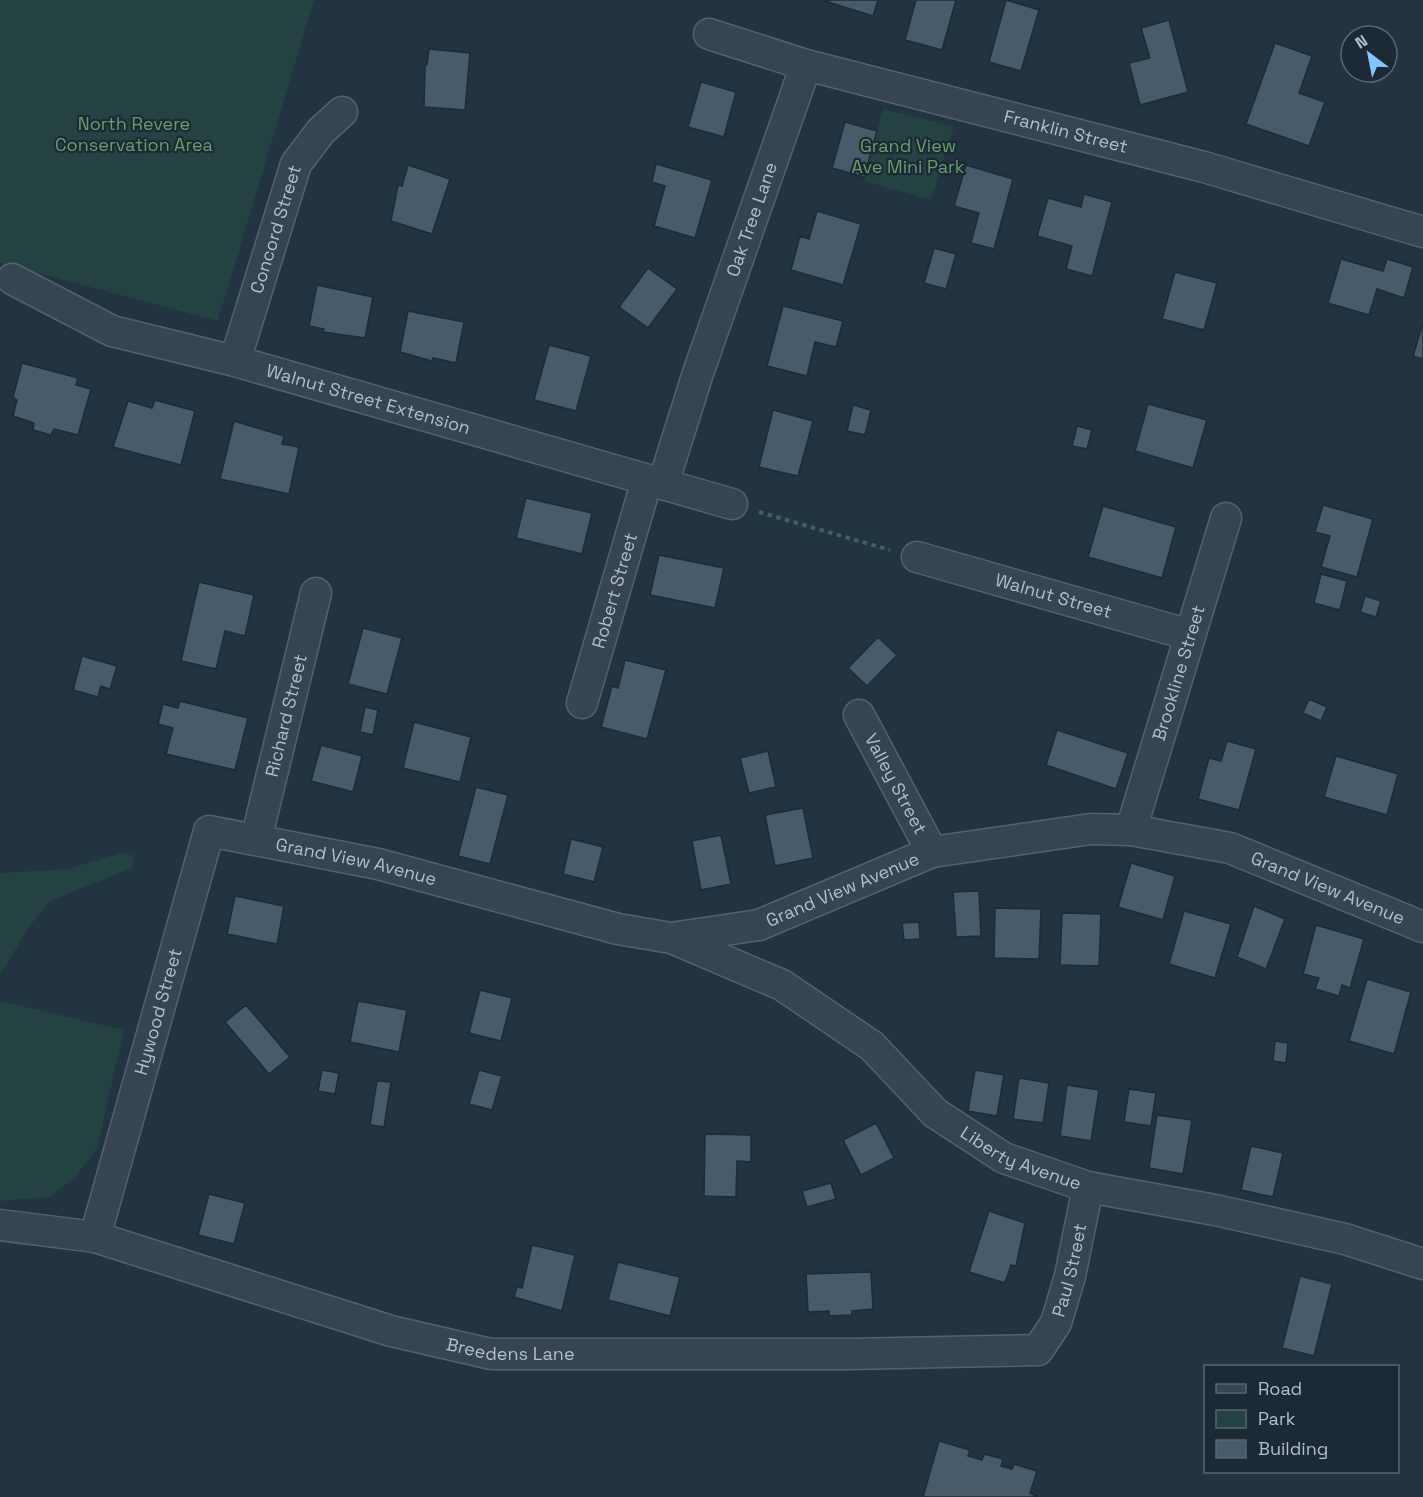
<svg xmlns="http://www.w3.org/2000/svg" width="1423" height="1497" font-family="'Space Grotesk',sans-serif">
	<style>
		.green { fill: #244241 }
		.building { fill: #475b6a; stroke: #1d2c37; stroke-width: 1.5 }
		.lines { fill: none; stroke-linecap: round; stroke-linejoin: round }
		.minor-casing { stroke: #54626e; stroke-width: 33 }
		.path { stroke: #445f5f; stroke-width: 4; stroke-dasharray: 4.5 4.5; stroke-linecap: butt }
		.minor { stroke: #364550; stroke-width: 30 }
		.labels { text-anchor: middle; stroke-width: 4.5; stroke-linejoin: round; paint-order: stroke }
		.park-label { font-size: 18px; fill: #679e6c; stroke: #1b2a35 }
		.street-label { font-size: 18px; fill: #b2bfcb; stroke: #1b2a35 }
	</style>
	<rect width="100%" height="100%" fill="#223341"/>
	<path class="green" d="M0,0h314l-96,321 -218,-58z
		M883,109l71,18 -23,73 -67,-19z
		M121,853l14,3 -3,12 -82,33 -21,26 -29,48v-102l67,-4z
		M0,1001l124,29 -27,119 -23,29 -24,19 -50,4z"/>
	<path class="building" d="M822,0h56l-5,16z
		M916,0h40l-14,50 -37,-10z
		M1006,0l33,10 -18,61 -32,-9z
		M1169,20l19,72 -48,13 -11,-42 21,-5 -9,-30z
		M1275,43l37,13 -13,37 26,9 -16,44 -63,-22z
		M429,49l41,4 -5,57 -41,-3 1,-42h2z
		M701,82l35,10 -12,45 -36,-10z
		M845,122l32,9 -13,46 -32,-9z
		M656,164l56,16 -17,58 -41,-12 11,-40 -13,-4z
		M408,165l42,14 -18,55 -41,-13 7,-36 4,1z
		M966,165l47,14 -19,70 -23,-6 8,-30 -25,-7z
		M1084,194l28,8 -20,74 -26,-7 6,-23 -35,-10 11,-38 33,9z
		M817,211l44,13 -18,61 -52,-15 9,-34 9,3z
		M934,248l22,6 -10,35 -22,-6z
		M1341,259l42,12 4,-12 26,8 -9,31 -27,-9 -8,26 -41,-12z
		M648,268l29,21 -29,39 -29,-21z
		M1175,272l42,11 -13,47 -42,-11z
		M317,285l56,12 -8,41 -42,-6 1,-3 -15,-3z
		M783,306l60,15 -7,26 -21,-5 -8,34 -40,-10z
		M408,311l56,11 -8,41 -23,-5 -1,3 -32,-9z
		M1423,323v36l-10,-3z
		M549,345l42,11 -15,55 -42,-11z
		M22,363l56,15 -2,7 15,4 -13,46 -24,-6 -3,6 -18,-5 1,-7 -21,-7 4,-16 -4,-3z
		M155,400l40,11 -14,54 -68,-18 15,-46 24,7z
		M1148,404l59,16 -14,48 -58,-17z
		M853,405l18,5 -6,25 -18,-4z
		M773,410l40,11 -15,55 -39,-9z
		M234,421l50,15 -2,8 17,3 -10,47 -69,-15z
		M1077,426l15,4 -5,19 -15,-3z
		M526,498l66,15 -10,41 -66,-16z
		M1323,505l50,14 -16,58 -36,-10 9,-31 -15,-4z
		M1103,506l73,21 -14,51 -74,-21z
		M659,555l65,13 -9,40 -65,-13z
		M1321,574l26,7 -7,29 -26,-7z
		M199,582l55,13 -9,41 -20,-5 -9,38 -35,-8z
		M1365,596l16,5 -5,16 -16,-5z
		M363,628l39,10 -15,56 -39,-10z
		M878,637l19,18 -30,31 -19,-18z
		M82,656l35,10 -7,23 -9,-3 -3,11 -25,-7z
		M625,660l41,10 -19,69 -46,-12 11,-41 6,2z
		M1309,699l18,8 -6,14 -18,-8z
		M180,701l68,17 -13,52 -69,-16 7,-26 -15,-4 5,-20 15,4z
		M365,707l13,3 -5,25 -13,-3z
		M414,722l57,15 -11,45 -57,-14z
		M1057,730l71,23 -12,36 -70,-24z
		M1227,741l29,8 -17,61 -41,-11 11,-41 12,3z
		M321,745l41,11 -9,36 -42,-11z
		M768,751l8,36 -27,6 -9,-35z
		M1336,756l62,18 -11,41 -63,-18z
		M476,787l32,8 -18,69 -32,-8z
		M803,808l10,50 -38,8 -10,-51z
		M721,835l10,49 -30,6 -9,-49z
		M571,839l32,8 -9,35 -31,-8z
		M1131,863l44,13 -12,44 -45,-13z
		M979,891l2,45 -25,1 -3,-45z
		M235,896l49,10 -7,38 -50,-10z
		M1254,906l31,13 -19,50 -29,-12z
		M995,908l46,1 -2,50 -45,-1z
		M1184,911l47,13 -16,54 -46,-14z
		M1062,913l39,1 -2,52 -39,-1z
		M919,922l1,17 -16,1 -2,-17z
		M1316,925l48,14 -14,49 -8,-3 -3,11 -24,-7 4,-11 -16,-4z
		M1367,979l44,13 -17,62 -45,-13z
		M480,990l32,8 -11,43 -32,-8z
		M358,1001l49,9 -8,42 -49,-10z
		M246,1005l44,52 -21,17 -44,-52z
		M1275,1041l13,2 -2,20 -13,-2z
		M322,1070l17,3 -4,21 -17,-3z
		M479,1070l23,6 -10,34 -23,-6z
		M975,1070l29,5 -7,41 -29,-5z
		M1019,1078l30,5 -6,40 -30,-4z
		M377,1081l14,1 -7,45 -14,-2z
		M1067,1085l32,5 -8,51 -31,-5z
		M1129,1089l27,4 -5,33 -27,-4z
		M1157,1115l35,5 -9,54 -34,-6z
		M876,1123l18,35 -33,17 -18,-35z
		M705,1134l46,1v27l-14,-1 -1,36 -32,-1z
		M1251,1146l32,7 -10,44 -32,-7z
		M831,1183l5,16 -29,8 -5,-16z
		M209,1194l36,9 -11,41 -36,-9z
		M989,1211l36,12 -9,43 -5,-1 -6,18 -36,-11z
		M532,1245l43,10 -13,56 -48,-14 3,-10 5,1z
		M618,1262l62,15 -10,39 -62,-16z
		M871,1272l2,37 -21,2v4l-23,1v-5l-21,1 -2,-38z
		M1300,1276l32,8 -18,72 -32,-8z
		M939,1441l31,9 -2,6 14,4 2,-6 19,5 -2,7 11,3 2,-5 23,7 -7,22 8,4h-115z"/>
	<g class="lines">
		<defs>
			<g id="minor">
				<path id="s1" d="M709,34l97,31 398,102 219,65"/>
				<path id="s2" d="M12,279l100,52 123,30 497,143"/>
				<path id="s3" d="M235,361l61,-197 25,-33 21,-19"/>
				<path id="s4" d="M663,484l35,-111 108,-308"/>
				<path id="s5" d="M917,557l273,78"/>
				<path id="s6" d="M582,703l65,-223"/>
				<path id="s7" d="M859,715l73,137"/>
				<path id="s8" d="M1131,830l95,-312"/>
				<path id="s9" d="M256,840l60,-247"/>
				<path id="s10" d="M674,939l108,46 90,61 63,67 69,45 84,29 127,23 130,29 78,25"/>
				<path id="s11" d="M0,1225l95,12 296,94 100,23h358l189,-4 18,-27 14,-47 18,-89"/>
				<path id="s12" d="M95,1237l114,-406 169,33 240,65 53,9 88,-13 173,-73 159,-23 40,1 99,18 193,79"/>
			</g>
		</defs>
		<use href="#minor" class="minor-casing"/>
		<path class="path" d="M759,512l131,38"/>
		<use href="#minor" class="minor"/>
	</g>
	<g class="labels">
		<g class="park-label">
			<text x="134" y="130">North Revere<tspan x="134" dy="21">Conservation Area</tspan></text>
			<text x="908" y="152">Grand View<tspan x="908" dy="21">Ave Mini Park</tspan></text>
		</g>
		<g class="street-label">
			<text dy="6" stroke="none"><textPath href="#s1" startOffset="370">Franklin Street</textPath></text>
			<text dy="6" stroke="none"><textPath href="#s4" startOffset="279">Oak Tree Lane</textPath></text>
			<text dy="6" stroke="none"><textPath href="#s3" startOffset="138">Concord Street</textPath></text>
			<text dy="6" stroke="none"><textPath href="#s2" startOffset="378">Walnut Street Extension</textPath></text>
			<text dy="6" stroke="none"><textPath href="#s6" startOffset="117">Robert Street</textPath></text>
			<text dy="6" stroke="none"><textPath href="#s5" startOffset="142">Walnut Street</textPath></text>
			<text dy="6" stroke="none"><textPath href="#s8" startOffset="164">Brookline Street</textPath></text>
			<text dy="6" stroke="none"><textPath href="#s9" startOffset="128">Richard Street</textPath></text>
			<text dy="6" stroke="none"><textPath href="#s7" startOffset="78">Valley Street</textPath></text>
			<text dy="6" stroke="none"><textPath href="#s12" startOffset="572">Grand View Avenue</textPath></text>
			<text dy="6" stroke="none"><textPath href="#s12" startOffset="1580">Grand View Avenue</textPath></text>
			<text dy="6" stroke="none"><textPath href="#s12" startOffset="1076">Grand View Avenue</textPath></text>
			<text dy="6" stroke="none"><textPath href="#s12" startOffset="234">Hywood Street</textPath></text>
			<text dy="6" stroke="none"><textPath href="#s10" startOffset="416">Liberty Avenue</textPath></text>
			<text dy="6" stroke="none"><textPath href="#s11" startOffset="1143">Paul Street</textPath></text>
			<text dy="6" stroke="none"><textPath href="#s11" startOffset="528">Breedens Lane</textPath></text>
		</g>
	</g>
	<rect x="1204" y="1365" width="195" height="108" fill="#1b2a35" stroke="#576671" stroke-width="1.5"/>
	<rect x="1216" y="1384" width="30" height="9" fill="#364550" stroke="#576671" stroke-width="1.5"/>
	<text x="1258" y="1395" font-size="18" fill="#b2bfcb">Road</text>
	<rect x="1216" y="1410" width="30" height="18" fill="#244241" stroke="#576671" stroke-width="1.5"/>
	<text x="1258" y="1425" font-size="18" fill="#b2bfcb">Park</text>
	<rect x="1216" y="1440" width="30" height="18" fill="#475b6a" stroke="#576671" stroke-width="1.5"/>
	<text x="1258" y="1455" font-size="18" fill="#b2bfcb">Building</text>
	<g transform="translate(1369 54) rotate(328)"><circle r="28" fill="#1b2a35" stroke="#576671" stroke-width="1.5"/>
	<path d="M0-4.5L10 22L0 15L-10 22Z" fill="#84c4ff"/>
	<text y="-9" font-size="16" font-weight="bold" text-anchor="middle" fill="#b2bfcb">N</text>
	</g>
</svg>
